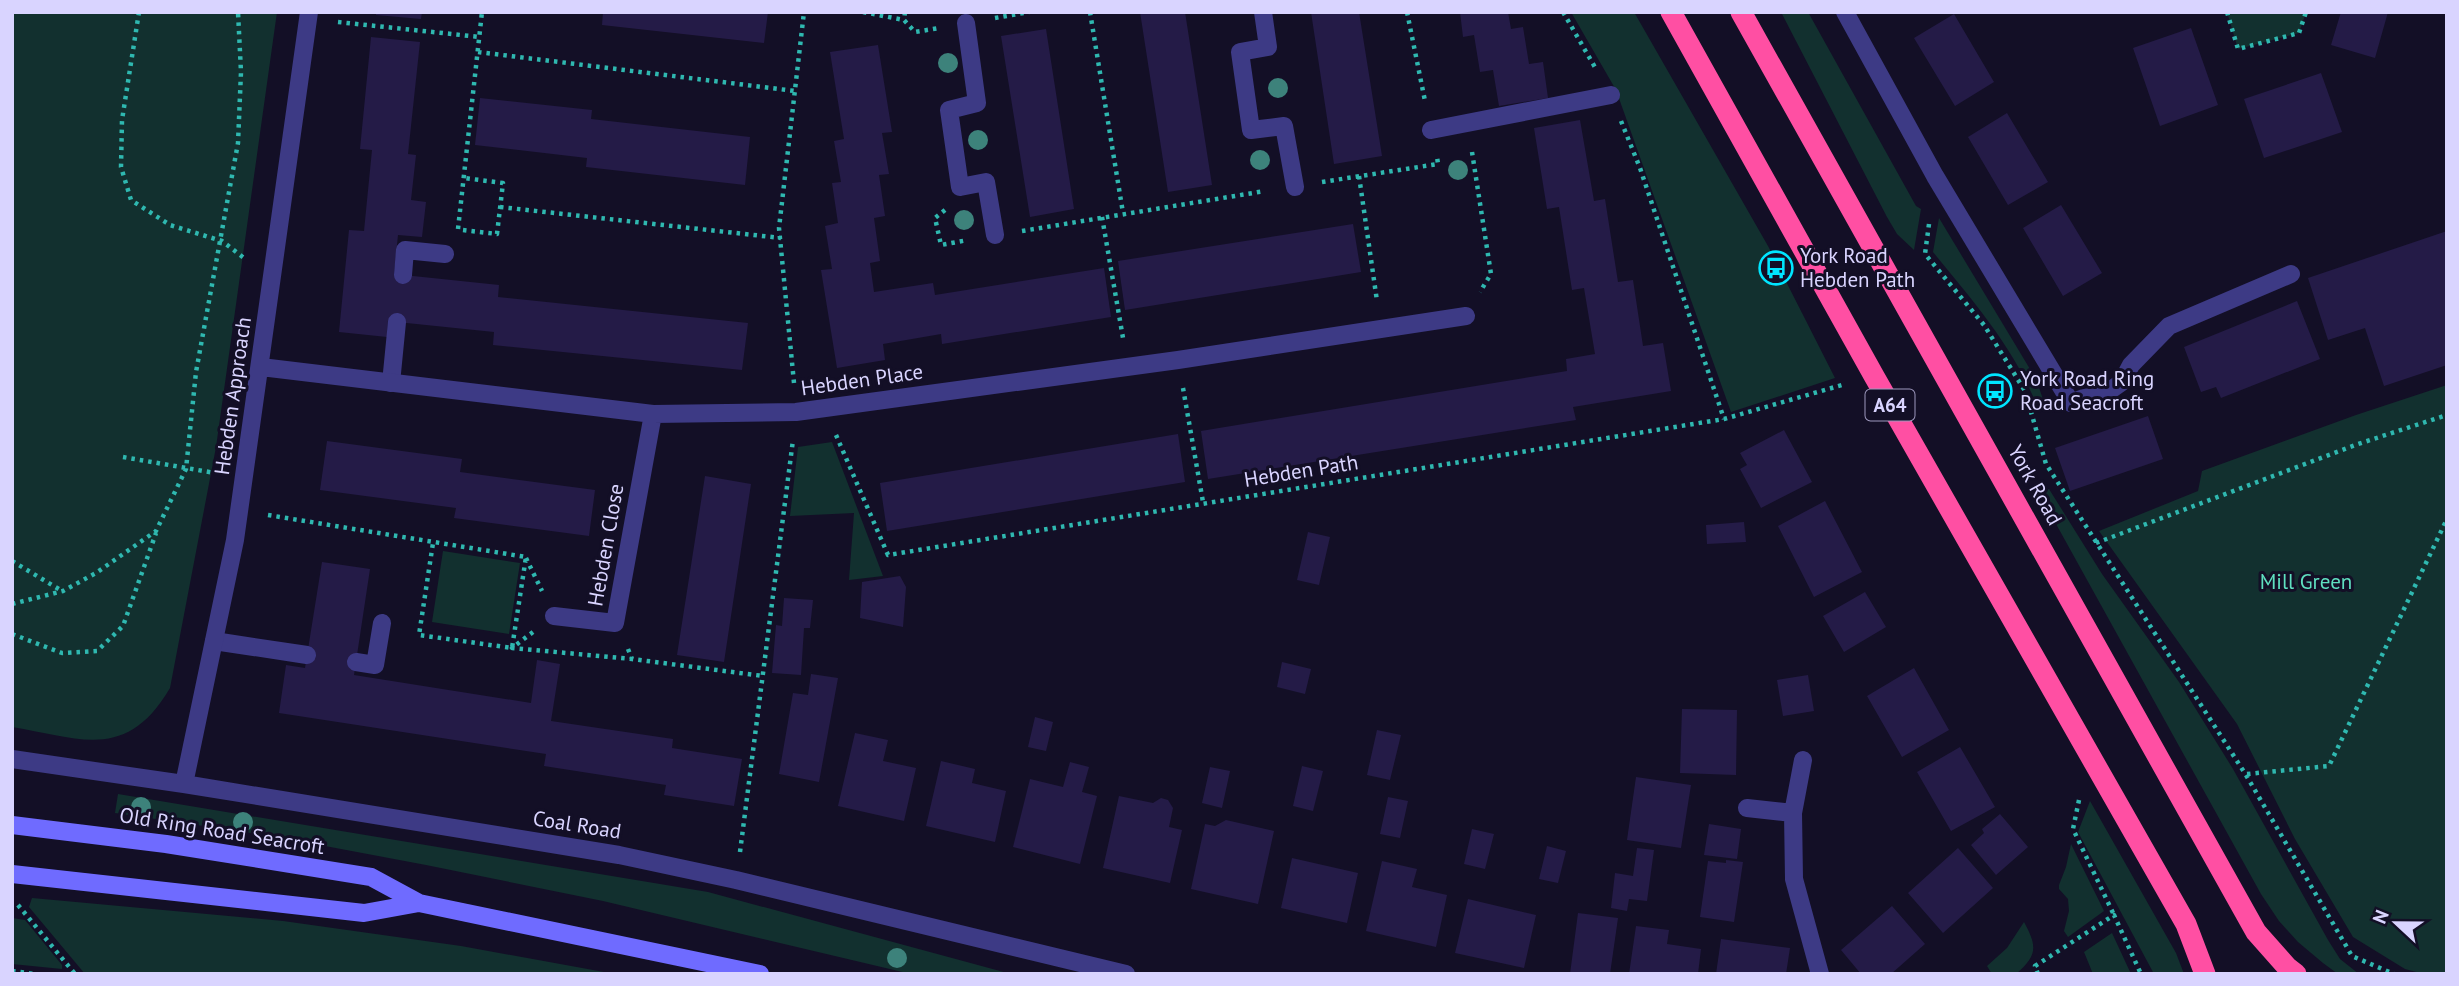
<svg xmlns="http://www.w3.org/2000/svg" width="2459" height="986" font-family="'PT Sans',sans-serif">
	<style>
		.green { fill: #12302f }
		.building { fill: #241b47 }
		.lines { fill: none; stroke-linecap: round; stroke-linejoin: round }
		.path { stroke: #2fb8b0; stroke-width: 4.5; stroke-dasharray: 3.5 5; stroke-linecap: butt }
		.lane { stroke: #3d3a85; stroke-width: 18 }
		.street { stroke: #3d3a85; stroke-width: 18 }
		.secondary { stroke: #6f6bff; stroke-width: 18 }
		.highway { stroke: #ff4fa3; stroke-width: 21 }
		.tree { fill: #3d827b }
		.labels { text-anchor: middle; stroke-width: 6; stroke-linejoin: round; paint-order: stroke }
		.shield { fill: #130f26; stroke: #9e99be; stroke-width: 2 }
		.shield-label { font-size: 19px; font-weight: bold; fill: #d9d4ff }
		.poi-label { font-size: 21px; fill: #d9d4ff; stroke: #130f26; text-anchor: start }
		.street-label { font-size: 21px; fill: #d9d4ff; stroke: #130f26 }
		.park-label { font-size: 21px; fill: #5fe0c0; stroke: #130f26 }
	</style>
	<rect width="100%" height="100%" fill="#130f26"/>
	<path class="green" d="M12,12h265l-61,435 -46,241c-43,73 -88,51 -158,39z
		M1571,12h63l134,234 67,132 -104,34 -115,-322z
		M1781,12h27l108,194 5,3 -7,41 -17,-16 -10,-17z
		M2227,12h79l-7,21 -61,16z
		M1939,218l97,161 10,29 -7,3c-22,-60 -66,-110 -106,-159z
		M2447,385v589h-23l-19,-5 -52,-32 -58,-98 -58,-115 -138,-193 99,-40 4,-20 154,-56z
		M832,442l51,134 -34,4 5,-67 -64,3 8,-69z
		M2049,489l53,85 77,108 54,87 95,171 12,19 19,15h-21l-15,-11 -25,-21 -19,-21 -18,-27 -221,-399z
		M443,551l77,12 -11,71 -77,-12z
		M118,794l590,98 303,82h-100l-308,-73 -177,-36 -154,-29 -157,-23z
		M2090,801l86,152 8,21h-30l-76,-142z
		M2071,844l33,67 -36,26 -4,-6 5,-20 -1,-12 -9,-10v-4l7,-18z
		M32,898l251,23 178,25 154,28h-530l-56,-67z
		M12,918l13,2 37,45v4l-50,-5z
		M2024,922c13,24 14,33 -8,52h-24l-5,-8 20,-18z
		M2112,933l19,41h-38l-9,-22z"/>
	<path class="building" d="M376,12h46l-1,7 -45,-4z
		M603,12h165l-4,31 -162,-18z
		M1140,12h45l27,173 -44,7z
		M1311,12h48l23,144 -48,8z
		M1460,12h48l3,17 12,-2 6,37 14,-2 5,36 -49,8 -6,-36 -13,2 -6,-37 -11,2z
		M2341,12h47l-13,46 -44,-13z
		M1954,14l40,68 -39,24 -41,-68z
		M2191,28l27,77 -58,21 -27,-78z
		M1046,29l28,180 -44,8 -29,-181z
		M371,37l49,5 -12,112 8,1 -5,45 15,2 -4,35 -24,-2 -4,39 105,11 -1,12 250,26 -6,47 -249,-25 1,-13 -97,-10 -9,-1 -1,16 -48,-5 10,-102 15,1 8,-81 -12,-1z
		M878,45l14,87 -10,1 7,41 -10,1 6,41 -11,2 6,43 -10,2 4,29 59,-9 2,12 169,-27 7,49 -169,27 -1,-10 -58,10 2,16 -48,8 -16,-98 11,-1 -7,-43 13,-3 -6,-40 9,-1 -7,-41 10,-2 -14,-87z
		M2321,73l21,59 -78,26 -20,-59z
		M480,98l112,12 -1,9 159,18 -5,48 -159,-18 1,-9 -112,-13z
		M2007,113l41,69 -40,23 -40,-68z
		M1580,120l14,81 11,-2 13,83 15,-2 10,66 20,-3 8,48 -98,16 3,13 -368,59 -7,-48 366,-60 -1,-12 29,-5 -11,-66 -12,2 -13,-83 -12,2 -13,-81z
		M2061,205l41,68 -39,23 -40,-68z
		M1353,224l8,48 -236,38 -7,-49z
		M2447,231v134l-63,21 -19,-58 -37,12 -20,-62z
		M2297,301l23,58 -99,39 -5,-11 -15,5 -17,-45z
		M2148,416l15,43 -93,32 -15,-43z
		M1784,430l28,52 -51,26 -21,-39 7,-4 -7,-12z
		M1178,434l7,48 -298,49 -7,-48z
		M327,441l135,18 -2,13 135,18 -6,46 -135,-18 2,-10 -136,-18z
		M705,476l46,8 -27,178 -47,-7z
		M1825,501l37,71 -48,25 -36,-71z
		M1744,522l2,20 -39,2 -1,-19z
		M1308,532l22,5 -11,48 -22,-5z
		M322,562l48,7 -16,106 177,28 6,-43 23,4 -9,57 122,18 -1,9 70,11 -8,47 -70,-11 2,-10 -122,-19 2,-12 -267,-41 7,-48 19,3z
		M900,576l6,11 -3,40 -43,-9 2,-36z
		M1865,592l21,35 -42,25 -21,-36z
		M784,598l29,2 -3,28h-6l-3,47 -29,-2 4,-48 6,1z
		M1282,662l29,7 -6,25 -28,-7z
		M1914,668l35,62 -47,27 -35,-61z
		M811,674l27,4 -19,104 -40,-8 14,-81 15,2z
		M1808,675l6,36 -31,5 -6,-36z
		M1682,709l55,1 -1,65 -56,-2z
		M1035,717l18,5 -7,29 -18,-4z
		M1377,730l24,5 -11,45 -23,-5z
		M855,733l33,7 -5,21 33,7 -12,53 -66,-15z
		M1960,747l35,60 -44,24 -34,-59z
		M941,761l34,8 -3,14 34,8 -11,51 -69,-16z
		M1070,762l19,5 -7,25 15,4 -17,68 -67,-17 17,-68 33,8z
		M1302,766l21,5 -10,40 -20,-5z
		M1210,767l20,4 -8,37 -20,-5z
		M1636,777l55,8 -10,63 -54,-8z
		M1119,796l34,7 8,-5 7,2 5,8 -4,19 13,3 -12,53 -67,-15z
		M1388,797l20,4 -8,37 -20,-4z
		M2000,814l28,33 -32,28 -25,-30 13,-12 -2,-4z
		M1226,820l48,11 -16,73 -67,-15 14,-65 10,2z
		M1709,824l32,5 -4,30 -33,-4z
		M1472,829l22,5 -9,35 -21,-5z
		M1547,846l19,5 -8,32 -19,-4z
		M1637,848l17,2 -7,51 -18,-2 -2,12 -16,-3 4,-35 18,3z
		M1958,848l35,40 -50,45 -35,-40z
		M1292,858l66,15 -11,50 -66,-15z
		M1726,860l17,2 -9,60 -34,-5 8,-56 18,2z
		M1382,861l35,8 -5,18 35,8 -11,52 -70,-16z
		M1468,899l68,16 -12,53 -69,-15z
		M1892,906l33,38 -34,30h-30l-20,-24z
		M1578,913l40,5 -8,56h-40z
		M1636,926l33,4 -2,14 34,5 -3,25h-69z
		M1721,939l69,9 -4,26h-70z"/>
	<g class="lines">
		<path class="path" d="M139,12l-17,108 -1,47 10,33 39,25 52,16 22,17
			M863,12l41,8
			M905,12l-1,8 11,12 24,-4
			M1090,12l33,201
			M1407,12l18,89
			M1563,12l33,57
			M2227,12l11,37 61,-16 7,-21
			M995,18l34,-6
			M338,22l142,15
			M478,52l317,39
			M1621,121l19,47 84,251
			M1472,152l19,122 -11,18
			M1359,176l18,125
			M1322,182l116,-18 -1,-7
			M500,207l281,31
			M945,210l-10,8 6,27 27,-5
			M1102,217l21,121
			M1929,224l-4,30 59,71 41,66 21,73 200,311 106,181 42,18
			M458,229l24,-217
			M463,230l34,4 6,-51 -39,-5
			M1022,231l243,-40
			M794,383l-15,-155 25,-216
			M1183,388l20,114
			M836,435l52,120 836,-136 118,-34
			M123,457l92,16
			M268,515l258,42 -14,91 -93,-13 14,-92
			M2096,543l262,-99 89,-29
			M526,558l16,33
			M12,561l50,30
			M12,604l51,-13 33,-18 60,-42 30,-62 10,-97 42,-229 3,-71 -3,-60
			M533,632l-21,16 120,11
			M12,634l50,19 35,-2 26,-25 33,-93
			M628,649l4,10 131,17
			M2247,774l82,-8 118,-247
			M2079,800l-6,29 41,86
			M740,852l53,-412
			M18,905l57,69
			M12,971l23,3
			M2038,974l-3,-8 79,-51 27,59"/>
		<path class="lane" d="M403,275l2,-25 40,4
			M391,383l6,-61
			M2071,403l13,-5 21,-4 17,-12 9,-17 38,-39 122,-52
			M214,641l93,14
			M356,662l19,3 7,-42"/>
		<path class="street" d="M1263,12l5,35 -28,5 11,78 33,-4 11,61
			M1845,12l90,164 136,227
			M966,23l11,80 -28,7 11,77 26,-5 9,53
			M1431,130l180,-35
			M261,367l392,47 143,-2 382,-52 288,-44
			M554,616l61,7 38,-209
			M12,759l172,25 435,71 117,25 390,94
			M184,784l51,-244 74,-528
			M1747,808l46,5 10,-53
			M1793,813l1,66 26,95"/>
		<path class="secondary" d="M12,825l154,19 205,33 48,26 341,71
			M12,874l352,39 55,-10"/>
		<path class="highway" d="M1671,12l203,364 312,548 19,50
			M1741,12l515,920 31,35 9,7"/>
	</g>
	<g class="tree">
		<circle cx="948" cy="63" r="10"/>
		<circle cx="1278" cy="88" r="10"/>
		<circle cx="978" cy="140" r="10"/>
		<circle cx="1260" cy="160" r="10"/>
		<circle cx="1458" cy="170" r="10"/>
		<circle cx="964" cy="220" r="10"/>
		<circle cx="141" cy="807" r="10"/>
		<circle cx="243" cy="822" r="10"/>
		<circle cx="897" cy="958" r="10"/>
	</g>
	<defs>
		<symbol id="bus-ring" viewBox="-11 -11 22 22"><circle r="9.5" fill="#130f26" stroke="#00e5ff" stroke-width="1.5"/><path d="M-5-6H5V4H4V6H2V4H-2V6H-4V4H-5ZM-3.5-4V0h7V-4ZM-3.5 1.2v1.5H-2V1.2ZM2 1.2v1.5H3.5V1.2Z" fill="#00e5ff"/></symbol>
	</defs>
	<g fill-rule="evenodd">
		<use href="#bus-ring" x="1757" y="249" width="38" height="38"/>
		<use href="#bus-ring" x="1976" y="372" width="38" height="38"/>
	</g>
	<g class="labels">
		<rect class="shield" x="1865.5" y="389.5" width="49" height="31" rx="5"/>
		<g class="shield-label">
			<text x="1890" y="412">A64</text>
		</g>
		<g class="poi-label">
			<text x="1800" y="263">York Road<tspan x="1800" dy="24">Hebden Path</tspan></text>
			<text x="2020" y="386">York Road Ring<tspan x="2020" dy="24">Road Seacroft</tspan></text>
		</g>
		<g class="street-label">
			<text transform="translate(862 380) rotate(-8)" y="7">Hebden Place</text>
			<text transform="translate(233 396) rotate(-82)" y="7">Hebden Approach</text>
			<text transform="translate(1301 471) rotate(-9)" y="7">Hebden Path</text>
			<text transform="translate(2035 485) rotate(61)" y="7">York Road</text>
			<text transform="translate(606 545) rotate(-80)" y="7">Hebden Close</text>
			<text transform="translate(577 825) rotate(9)" y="7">Coal Road</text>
			<text transform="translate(222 831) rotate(9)" y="7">Old Ring Road Seacroft</text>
		</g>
		<g class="park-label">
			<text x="2306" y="589">Mill Green</text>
		</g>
	</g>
	<rect width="2459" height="986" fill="none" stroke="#d9d4ff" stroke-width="28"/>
	<g transform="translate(2396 923) rotate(292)" stroke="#130f26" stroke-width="5" paint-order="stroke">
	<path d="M0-5L12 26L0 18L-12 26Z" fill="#d9d4ff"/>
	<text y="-10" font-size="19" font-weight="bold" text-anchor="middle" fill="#d9d4ff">N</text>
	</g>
</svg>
